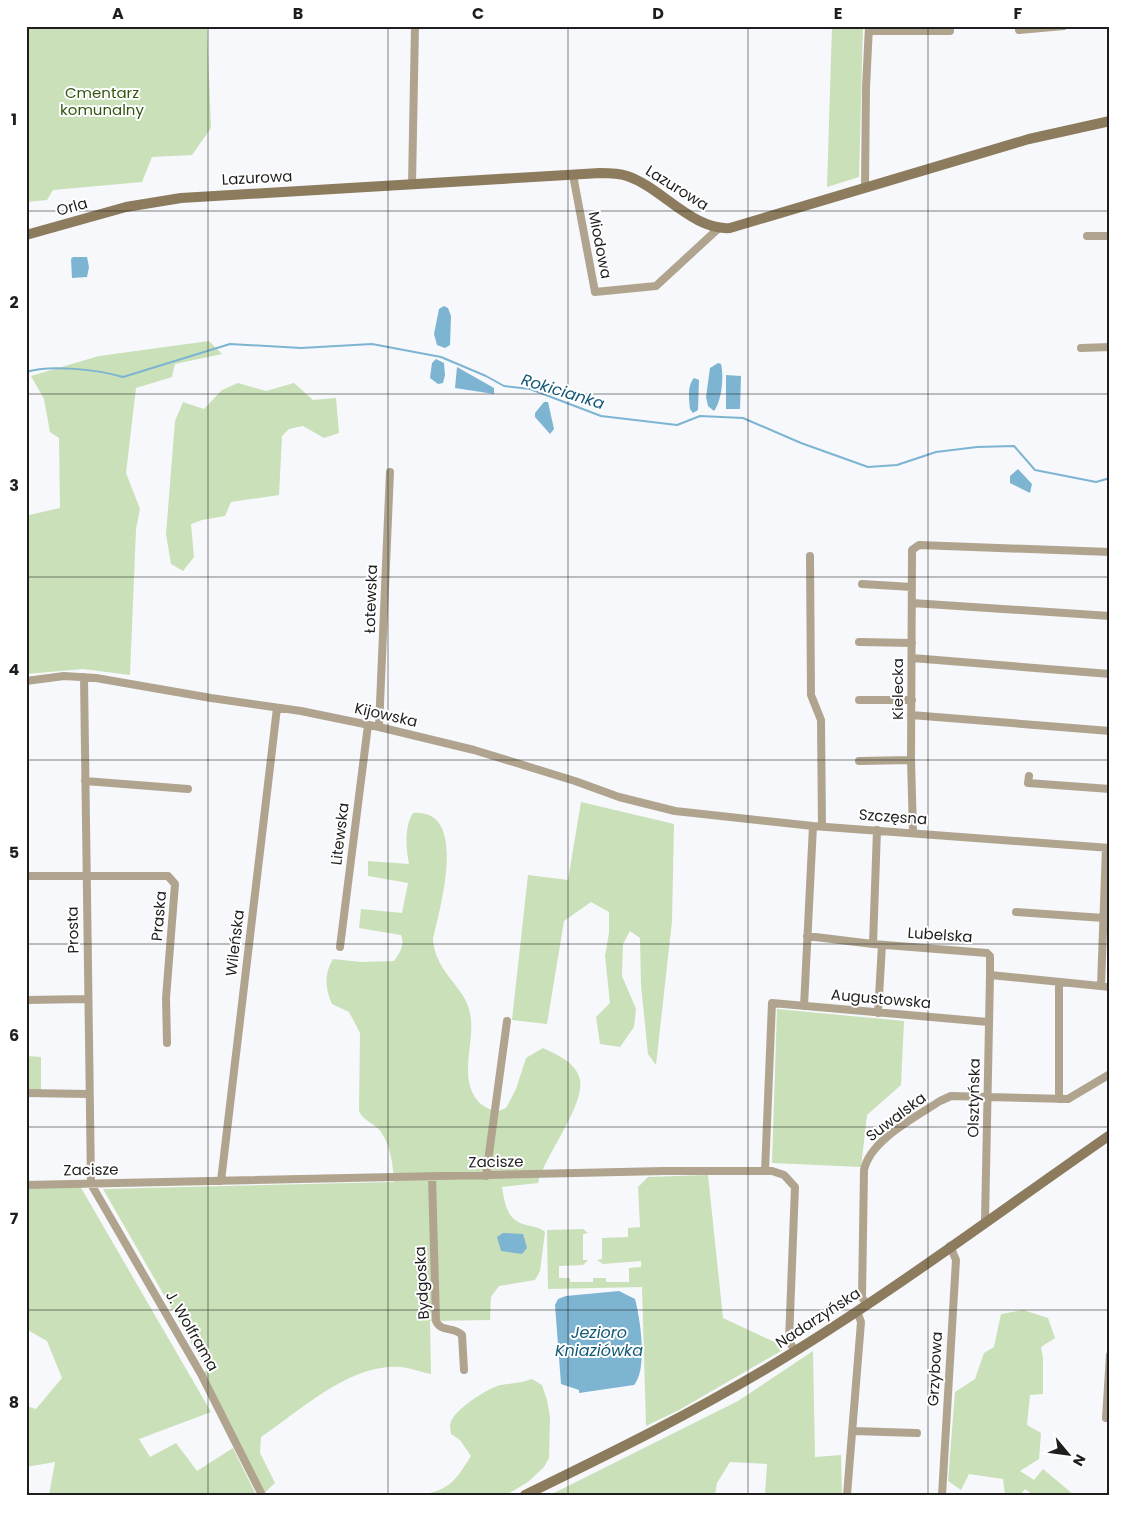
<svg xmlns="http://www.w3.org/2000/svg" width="1136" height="1521" font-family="Poppins,sans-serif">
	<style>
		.green { fill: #c9e0b8 }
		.water { fill: #7db4d2 }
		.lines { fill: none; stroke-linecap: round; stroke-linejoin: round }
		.stream { stroke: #7db4d2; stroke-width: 2 }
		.street { stroke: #b0a48f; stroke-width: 8 }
		.secondary { stroke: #8c7b5d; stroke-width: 10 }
		.grid { fill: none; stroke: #1e1e1f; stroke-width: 1; stroke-opacity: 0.55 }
		.labels { text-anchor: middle; stroke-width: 4; stroke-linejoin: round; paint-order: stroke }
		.park-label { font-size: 15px; fill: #335411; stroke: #fff }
		.street-label { font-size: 15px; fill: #1e1e1f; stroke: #fff }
		.water-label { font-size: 16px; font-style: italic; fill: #135876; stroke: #fff }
		.neatline { fill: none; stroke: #1e1e1f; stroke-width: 2 }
		.grid-label { font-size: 16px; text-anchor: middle; font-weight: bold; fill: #1e1e1f }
	</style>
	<rect width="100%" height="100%" fill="#f6f8fb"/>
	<path class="green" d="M26,26h181l4,102 -19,27 -40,2 -10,25 -89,8 -6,10 -21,2z
		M832,26h31l-4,151 -32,10z
		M209,341l13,13 -47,10 -3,13 -36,11 -10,85 14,36 -4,20 -6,146 -47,-6 -57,5v-142l3,-17 31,-7 -1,-70 -9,-6 -6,-33 -13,-23 68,-20z
		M238,383l28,8 28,-8 19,17 23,-2 3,35 -15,5 -21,-12 -14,3 -7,7 -3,59 -48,7 -6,14 -23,4 -11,4 3,33 -11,14 -12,-7 -5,-30 9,-113 8,-19 21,7 18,-19z
		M581,802l93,22 -2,97 -16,144 -8,-11 -7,-69 -1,-47 -10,-7 -7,13 -1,32 14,33 -2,18 -14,20 -20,-3 -4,-27 14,-14 -5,-47 4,-23v-21l-18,-10 -27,19 -17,103 -35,-4 16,-145 40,5z
		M413,813c57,-5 26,98 20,126 2,34 32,47 37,74 6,27 -12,63 7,87 4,6 13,9 19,12l10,-4 10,-19 10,-31 17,-10c13,6 34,15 37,32 5,25 -36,77 -42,103l-36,4c3,18 5,33 24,38 8,2 13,2 19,7l-5,39 -5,9 -36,6 -8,11 -1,23 -60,1 1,53c-10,-2 -20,-6 -30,-7 -51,-4 -100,43 -140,70l-1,16 15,30 -13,12 -61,-121 6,-4 -104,-181 291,-7c-1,-16 -3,-36 -13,-50 -6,-9 -17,-10 -22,-21l1,-78 -11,-21 -17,-8c-7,-16 -8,-30 1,-45l28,3 33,-1c6,-8 11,-16 7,-26l-42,-7 2,-19 41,4 6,-30 -40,-7v-15l41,3c-3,-15 -5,-37 4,-51z
		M777,1009l127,12 -3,64 -34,30 -6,52 -89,-4z
		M26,1056l15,1v34h-15z
		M708,1175l15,143 60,28 -2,5 -102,59 -33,16 -4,-139 -94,2 -1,-59 36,-1 5,4 -5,1v26h5l-5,5 -24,1v12h11v4h23v-4h13v4h23v-14l12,-1v-6l-38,3 -6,-4 5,-1v-21l26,-1v-9l12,-1 -2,-40 10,-10z
		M80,1186l131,226 -72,27 11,18 26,-14 21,28 36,-23 23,47h-207l6,-33 -29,5v-61l10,3 26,-31 -15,-37 -21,-12v-142z
		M1023,1310l25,8 7,20 -14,9 2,11v36l-13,1 -3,30 14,8 -2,26 -19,12 14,9 9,-11 31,26h-40l-9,-6 -5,6h-15l-2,-16 -34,-5 -8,16 -13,-9 7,-89 20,-13 9,-26 10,-6 7,-33z
		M813,1351l2,106 26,-2 1,40h-77l2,-31 -37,-2 -13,21 -2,12h-165l188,-94z
		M532,1379l10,6 5,15 3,17 -1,41 -5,9 -16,15 -22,13h-85c29,-5 35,-15 50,-39l-11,-16 -9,-6c0,-4 -2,-8 0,-12 3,-12 38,-35 50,-37 12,-2 20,-2 31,-6z"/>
	<path class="water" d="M73,257h14l2,10 -2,10 -15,1 -1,-19z
		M444,306l4,2 3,8 -1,29 -5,3 -8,-3 -3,-11 5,-25z
		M436,359l8,4 1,12 -2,8 -5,1 -8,-6 2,-15z
		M718,363l3,1c3,12 1,37 -7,47l-6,-5 -2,-9 4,-29z
		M457,367l37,21v6l-39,-6z
		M726,375l15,1 -1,33h-14z
		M694,378l5,2 -1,30 -5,3 -3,-4c-1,-10 -3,-23 4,-31z
		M544,402h4l6,27 -4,5 -15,-17v-4z
		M1018,469l14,15 -2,9 -20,-10v-7z
		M503,1233l20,1 4,14 -5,6 -21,-3 -4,-14z
		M619,1291l16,8c5,18 13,70 -1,86l-55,8v-3l-18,-6 -6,-79 3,-6 8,-3z"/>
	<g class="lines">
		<path class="stream" d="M26,372c24,-8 73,-2 97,5l107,-33 71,4 71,-4 69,13 45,19 18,10 26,3 71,27 76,9 23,-9 43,2 58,25 67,24 29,-2 39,-13 41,-5 37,-1 21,24 61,12 14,-4"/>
		<path class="street" d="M1019,30l45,-4
			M869,31h81
			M573,175l22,117 61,-6 64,-59
			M412,184l3,-158
			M865,187l1,-99 3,-62
			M1087,236h23
			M1081,348l29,-1
			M810,556l1,139 10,25 1,106
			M862,584l50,3
			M912,603l198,13
			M859,642l53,1
			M912,658l198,16
			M84,677l7,507 110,190 61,121
			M26,681l38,-5 32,2 115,20 90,13 78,16 95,23 101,31 44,16 56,14 138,15 297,22
			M859,700h53
			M911,715l199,16
			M379,727l11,-255
			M859,761l52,-1
			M1029,776l-1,7 82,6
			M85,781l103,8
			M913,832l-2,-72 1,-210 7,-5 191,7
			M26,876h142l7,8 -9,114 1,45
			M1016,912l88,6
			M807,936l66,8 114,9 3,3v19l120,12
			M873,944l4,-114
			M340,947l28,-222
			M1101,986l5,-138
			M26,1000l61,-1
			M804,1006l9,-180
			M878,1013l4,-68
			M26,1093l63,1
			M1059,1099v-117
			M765,1171l7,-168 216,19
			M486,1176l21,-155
			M432,1177l4,144c5,12 18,5 26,14l2,35
			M221,1181l56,-473
			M26,1185l638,-14h108l12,4 11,12 -6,154 6,10
			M985,1221l5,-246
			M866,1304l-4,-7 2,-127c6,-30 52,-53 76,-69l11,-5 117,3 42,-25
			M1106,1418l4,-63
			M853,1431l64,2
			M847,1495l14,-173 -4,-11
			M942,1495l14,-235 -6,-14"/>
		<path class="secondary" d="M26,235l100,-28 55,-9 419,-25c9,0 18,0 27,3 34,11 66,55 103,52l299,-89 81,-18
			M525,1495c86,-42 172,-84 254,-134 114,-69 221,-150 331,-226"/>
	</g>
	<path class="grid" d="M208,26v1469M388,26v1469M568,26v1469M748,26v1469M928,26v1469M26,211h1084M26,394h1084M26,577h1084M26,760h1084M26,944h1084M26,1127h1084M26,1310h1084"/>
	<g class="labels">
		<g class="park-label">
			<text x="102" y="98">Cmentarz<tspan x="102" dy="17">komunalny</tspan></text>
		</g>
		<g class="street-label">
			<text transform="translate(257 178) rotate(-3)" y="5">Lazurowa</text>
			<text transform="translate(677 188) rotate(32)" y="5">Lazurowa</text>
			<text transform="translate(72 207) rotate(-16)" y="5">Orla</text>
			<text transform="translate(600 245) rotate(79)" y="5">Miodowa</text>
			<text transform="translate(371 599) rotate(-88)" y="5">Łotewska</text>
			<text transform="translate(898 689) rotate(-90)" y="5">Kielecka</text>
			<text transform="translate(386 715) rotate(13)" y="5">Kijowska</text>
			<text transform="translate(893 817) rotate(4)" y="5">Szczęsna</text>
			<text transform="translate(340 834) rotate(-83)" y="5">Litewska</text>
			<text transform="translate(159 916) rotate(-85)" y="5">Praska</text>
			<text transform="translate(73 930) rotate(-91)" y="5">Prosta</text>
			<text transform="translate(940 935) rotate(4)" y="5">Lubelska</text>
			<text transform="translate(235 943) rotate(-83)" y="5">Wileńska</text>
			<text transform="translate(881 999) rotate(5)" y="5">Augustowska</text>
			<text transform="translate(974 1098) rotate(-89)" y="5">Olsztyńska</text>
			<text transform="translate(896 1117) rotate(-37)" y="5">Suwalska</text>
			<text transform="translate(496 1162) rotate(-1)" y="5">Zacisze</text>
			<text transform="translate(91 1170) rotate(-1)" y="5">Zacisze</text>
			<text transform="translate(422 1283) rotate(-93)" y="5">Bydgoska</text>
			<text transform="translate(818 1318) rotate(-33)" y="5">Nadarzyńska</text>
			<text transform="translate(192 1331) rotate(60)" y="5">J. Wolframa</text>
			<text transform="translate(935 1369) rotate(-87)" y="5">Grzybowa</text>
		</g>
		<g class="water-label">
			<text transform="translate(563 391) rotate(17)" y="6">Rokicianka</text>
			<text x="599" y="1338">Jezioro<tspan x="599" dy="18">Kniaziówka</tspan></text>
		</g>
	</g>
	<rect width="1136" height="1521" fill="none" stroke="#ffffff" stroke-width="55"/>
	<g transform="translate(1068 1454) rotate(119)" stroke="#ffffff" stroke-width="4" paint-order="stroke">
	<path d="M0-4L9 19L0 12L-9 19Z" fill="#1e1e1f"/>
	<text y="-8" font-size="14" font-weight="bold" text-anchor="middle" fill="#1e1e1f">N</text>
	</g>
	<rect x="28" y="28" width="1080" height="1466" class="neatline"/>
	<g class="grid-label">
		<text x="118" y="19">A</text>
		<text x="298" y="19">B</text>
		<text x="478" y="19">C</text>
		<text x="658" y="19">D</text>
		<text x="838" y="19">E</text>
		<text x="1018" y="19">F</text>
		<text x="14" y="125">1</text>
		<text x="14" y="308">2</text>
		<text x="14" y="491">3</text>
		<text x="14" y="675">4</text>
		<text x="14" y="858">5</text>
		<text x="14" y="1041">6</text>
		<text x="14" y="1224">7</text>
		<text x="14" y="1408">8</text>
	</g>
</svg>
